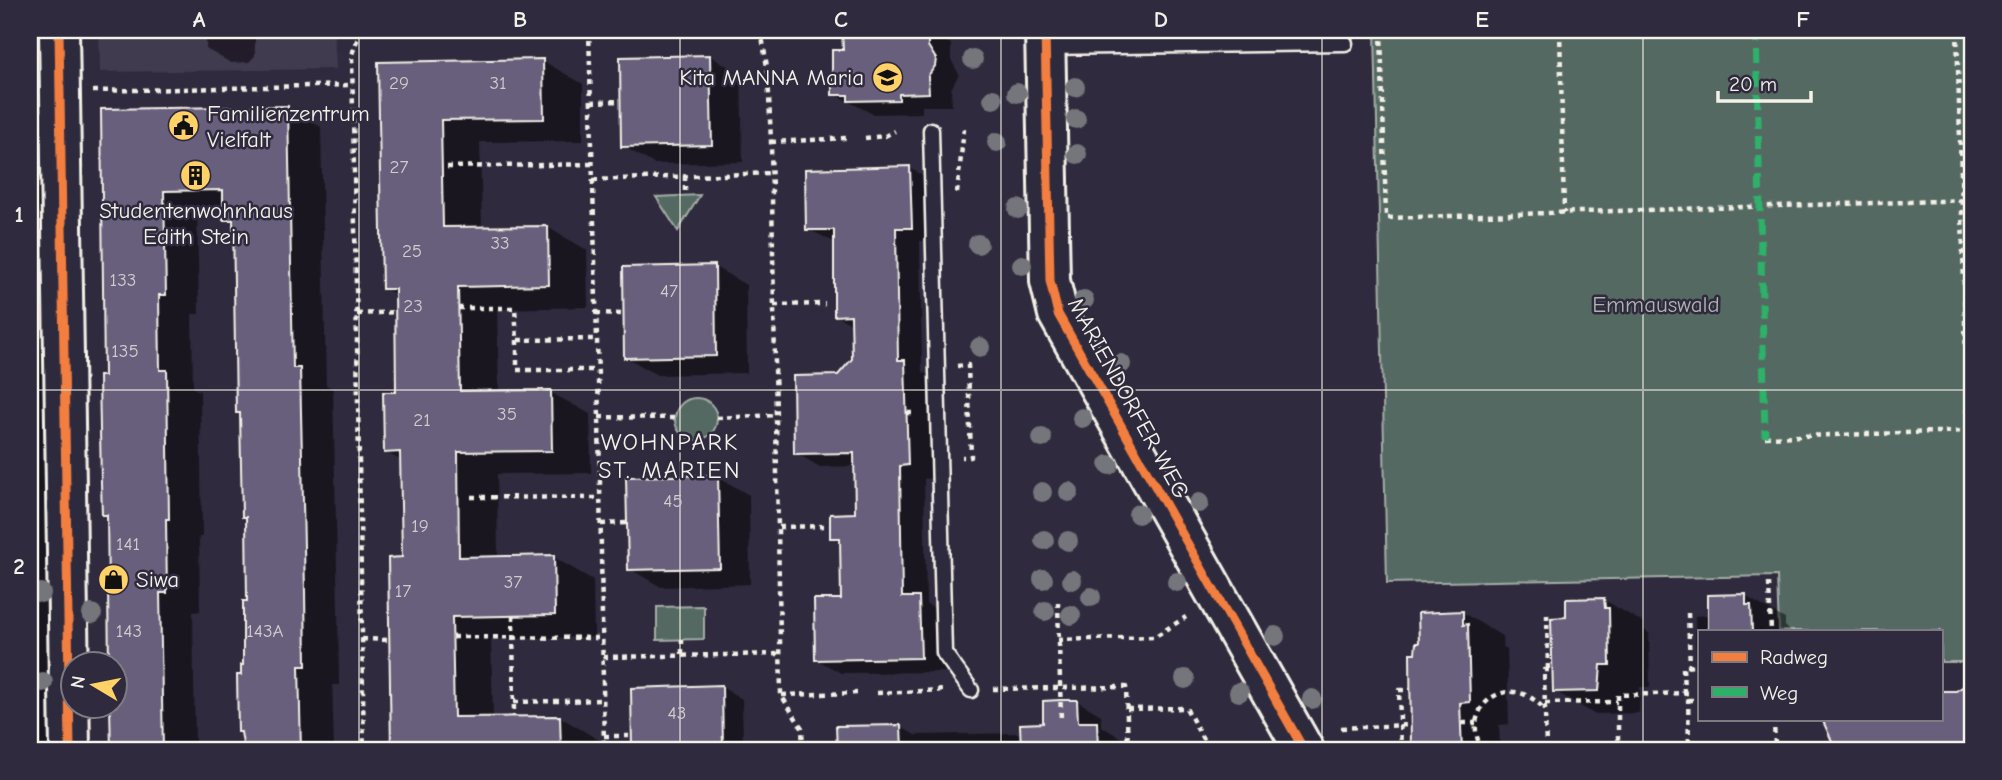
<svg xmlns="http://www.w3.org/2000/svg" width="2002" height="780" font-family="'Comic Neue',sans-serif">
	<style>
		.built { fill: #403a50 }
		.green { fill: #546964; stroke: #a4ada6; stroke-width: 2 }
		.shadow { fill: #0007 }
		.building { fill: #685e7c; stroke: #f4f1e8; stroke-width: 2 }
		.lines { fill: none; stroke-linecap: round; stroke-linejoin: round }
		.lane-casing { stroke: #f4f1e8; stroke-width: 19 }
		.secondary-casing { stroke: #f4f1e8; stroke-width: 44 }
		.path { stroke: #f4f1e8; stroke-width: 4.5; stroke-dasharray: 5 5; stroke-linecap: butt }
		.lane { stroke: #2f2a3d; stroke-width: 14 }
		.secondary { stroke: #2f2a3d; stroke-width: 38 }
		.quiet { stroke: #2db169; stroke-width: 7; stroke-dasharray: 14 7; stroke-linecap: butt }
		.cycleway-casing { stroke: #2f2a3d; stroke-width: 13 }
		.cycleway { stroke: #f27e40; stroke-width: 9 }
		.tree { fill: #74767b }
		.grid { fill: none; stroke: #f4f1e8; stroke-width: 2; stroke-opacity: 0.55 }
		.labels { text-anchor: middle; stroke-width: 5; stroke-linejoin: round; paint-order: stroke }
		.number-label { font-size: 19px; fill: #d1cccd }
		.poi-label { font-size: 23px; fill: #f4f1e8; stroke: #2f2a3d; text-anchor: start }
		.park-label { font-size: 23px; fill: #acb4ad; stroke: #2f2a3d }
		.street-label { font-size: 23px; fill: #f4f1e8; stroke: #2f2a3d }
		.neighbourhood-label { font-size: 24px; letter-spacing: 2px; fill: #f4f1e8; stroke: #2f2a3d }
		.neatline { fill: none; stroke: #f4f1e8; stroke-width: 2.5 }
		.grid-label { font-size: 23px; text-anchor: middle; font-weight: bold; fill: #f4f1e8 }
	</style>
	<rect width="100%" height="100%" fill="#2f2a3d"/>
	<filter id="ink" filterUnits="userSpaceOnUse"><feTurbulence type="fractalNoise" baseFrequency=".0143" numOctaves="2"/><feDisplacementMap in="SourceGraphic" scale="14" xChannelSelector="R" yChannelSelector="G"/><feConvolveMatrix kernelMatrix="1 2 1 2 8 2 1 2 1" color-interpolation-filters="sRGB"/></filter>
	<g filter="url(#ink)">
		<path class="built" d="M99,30h235l2,39 -236,3z"/>
		<path class="green" d="M1375,30h597v632h-31v-31h-162l-2,-55 -390,7z
			M700,195l-22,36 -22,-34z
			M675 419a21 21 0 1 1 42 0a21 21 0 1 1-42 0Z
			M704,606v33l-47,1v-33z"/>
		<path class="shadow" d="M30,30h9l7,429 3,2 3,25 -2,198 1,66h-21z
			M206,30h49v26l-6,6 -18,1 -25,-14z
			M874,30l53,1 24,13v16l8,14 -8,15 1,17h-30v7l-49,1 -39,-20 11,-43 29,-19z
			M710,56l31,18 2,88 -89,2 -31,-18z
			M543,61l40,23v57l-103,1 2,86 65,-1 40,23 1,57 -91,2 2,83h51l40,22 1,59 -94,1 1,84 55,-1 40,23 1,57 -103,2 2,79 67,-1 39,23 1,10h-208l-3,-191h15l-2,-98 -17,-9 13,-58 -1,-99 -13,-7 -4,-224z
			M288,108l33,19 5,258 7,4 5,222 1,74h-7l2,65h-89l-2,-74 5,-73 -1,-85 -3,-2 -2,-101 -4,-3 -3,-187 -10,-6v-10l-28,1 2,104h-7l1,74 7,3 2,146h-3l1,74 -7,1 2,138h-82l-1,-44h4v-42h-5l-2,-147 -6,-3 3,-137 -4,-266z
			M910,168l24,14 2,59h-16l2,130 7,5 3,102 -8,1 2,125 17,9 2,59 -104,1 -25,-14 27,-59 -1,-57 -10,-6 25,-22 -1,-49 -36,1 -24,-14 43,-76 15,-18 -1,-34 -18,-10 1,-72 -28,-14z
			M715,267l31,18 1,88 -90,2 -31,-18z
			M718,477l31,18 1,89 -89,3 -31,-18z
			M1745,596l40,23v7l5,5h-91v58l-2,-2 -2,-71 15,-1z
			M1604,600l40,23v7l5,3 1,54h-10l-1,26 -45,1 -39,-23z
			M1463,613l39,23 1,11 4,2 2,75 -10,1 1,25h-87l-2,-25 6,-70z
			M1968,685l4,3v62h-133l-9,-17 -3,-14h114v-26l16,-1z
			M722,687l20,12 1,51h-109l-2,-61z
			M1077,701l24,14v11l20,12v12h-283v-22l63,-1 14,8 107,-2 23,-8z"/>
		<path class="building" d="M928,30v16l8,13 -1,7 -7,10 1,17 -30,1v6l-51,1v-6h-16v-45h11l-1,-19z
			M710,55l2,90 -91,2 -1,-90z
			M543,59l1,60 -103,1 2,107 105,-1 1,59 -91,2 2,104 91,-1 1,61 -94,1 1,105 95,-2 1,60 -103,2 2,100 106,-1 1,34h-170l-3,-192 14,-1 -2,-105 -16,1 -1,-61h13l-1,-103h-13l-4,-227z
			M288,106l5,262h7l5,223 1,75h-7l2,84h-57l-3,-18h-3l-1,-57h4v-10h2v-64h4l-1,-84h-4l-2,-104h-4l-3,-193h-10v-30l-59,1 2,104h-7l1,75h7l2,149h-3l1,74h-7l3,157h-52l-1,-44h6v-42h-7l-2,-149h-5l-1,-32 -2,-107h5l-3,-267z
			M910,166l2,62h-16l2,132h7l3,105 -8,1 2,131h17l2,61 -106,2 -1,-61h27l-1,-61h-10v-24l25,-1 -1,-60 -60,1 -1,-78 45,-1 14,-16 -1,-44 -17,1v-86h-28l-1,-61z
			M715,265l1,91 -92,2 -1,-91z
			M718,475l2,93 -92,2 -2,-93z
			M1746,594v11h5l1,26h-44v-36z
			M1604,598l1,10h4l1,57h-9l-2,26 -46,1 -2,-74 15,-1v-18z
			M1463,611v14l5,-1 2,78 -10,1 2,47h-51l-1,-97h5l1,-10h3l-1,-30z
			M1972,681v66l-136,3 -14,-31h119v-28h15z
			M722,685l1,65h-91l-1,-62z
			M1060,700h17l1,22h19l1,28h-77l-1,-26 23,-1v-22z
			M901,725l1,25h-65l-1,-24z"/>
		<g class="lines">
			<defs>
				<path id="lane" d="M1046,47l299,-4
					M931,130l13,523 27,37"/>
				<path id="secondary" d="M59,30l11,720
					M1045,30l5,251 8,33 246,436"/>
			</defs>
			<use href="#lane" class="lane-casing"/>
			<use href="#secondary" class="secondary-casing"/>
			<path class="path" d="M361,30l-9,24 12,696
				M589,30l10,387 5,333
				M761,30l7,43 3,69 10,553 21,33 1,22
				M1381,30l5,188 586,-18
				M1560,30l4,183
				M1957,30l11,401
				M93,91l259,-6
				M591,102l30,-1
				M865,138l20,-2 10,-5
				M771,142l77,-4
				M447,167l145,-3
				M685,176v20
				M593,180l178,-7
				M957,193l7,-64
				M774,305l51,-1
				M458,308h57l2,32 80,-1
				M596,313l28,1
				M357,314l38,-2
				M517,340v30h80
				M957,366l11,-1 3,92h-9
				M907,413h8
				M599,417l77,1
				M717,418l59,-3
				M1765,437l207,-6
				M471,497l129,1
				M601,524l26,-1
				M779,527l51,-1
				M1769,583l2,48
				M1058,602l3,120
				M1688,613l2,54
				M1547,614l1,56
				M513,615l1,101
				M453,637l150,1
				M362,639l27,1
				M682,639v18
				M1058,640l96,-3 32,-20
				M603,657l178,-3
				M993,689l133,-2 2,63
				M877,693l69,-3
				M1684,693l-1,-26 11,-1
				M782,695l78,-2
				M1688,700h11
				M514,702l90,-2
				M1545,703l72,-1
				M1127,709l59,-1 23,42
				M1774,719l1,30
				M1462,723h14
				M1341,728l68,-3
				M604,736h28
				M1401,750l-2,-60h12
				M1483,750c-26,-39 24,-84 62,-40
				M1546,750l-2,-80h9
				M1618,750v-55l70,-2 1,57
				M1756,750h45"/>
			<use href="#lane" class="lane"/>
			<use href="#secondary" class="secondary"/>
			<path class="quiet" d="M1756,30l9,407"/>
			<defs>
				<path id="cycleway" d="M59,30l11,720
					M1045,30l5,251 8,33 246,436"/>
			</defs>
			<use href="#cycleway" class="cycleway-casing"/>
			<use href="#cycleway" class="cycleway"/>
		</g>
		<g class="tree">
			<circle cx="973" cy="59" r="10"/>
			<circle cx="1075" cy="87" r="10"/>
			<circle cx="1017" cy="93" r="10"/>
			<circle cx="993" cy="99" r="10"/>
			<circle cx="1076" cy="119" r="10"/>
			<circle cx="997" cy="142" r="10"/>
			<circle cx="1077" cy="154" r="10"/>
			<circle cx="1018" cy="209" r="10"/>
			<circle cx="978" cy="244" r="10"/>
			<circle cx="1022" cy="265" r="10"/>
			<circle cx="1084" cy="300" r="10"/>
			<circle cx="980" cy="347" r="10"/>
			<circle cx="1121" cy="364" r="10"/>
			<circle cx="1082" cy="418" r="10"/>
			<circle cx="1042" cy="438" r="10"/>
			<circle cx="1109" cy="465" r="10"/>
			<circle cx="1042" cy="492" r="10"/>
			<circle cx="1069" cy="492" r="10"/>
			<circle cx="1199" cy="503" r="10"/>
			<circle cx="1138" cy="514" r="10"/>
			<circle cx="1044" cy="540" r="10"/>
			<circle cx="1068" cy="541" r="10"/>
			<circle cx="1043" cy="579" r="10"/>
			<circle cx="1072" cy="580" r="10"/>
			<circle cx="1177" cy="582" r="10"/>
			<circle cx="41" cy="593" r="10"/>
			<circle cx="1091" cy="597" r="10"/>
			<circle cx="1045" cy="611" r="10"/>
			<circle cx="92" cy="614" r="10"/>
			<circle cx="1071" cy="615" r="10"/>
			<circle cx="1275" cy="636" r="10"/>
			<circle cx="1185" cy="679" r="10"/>
			<circle cx="43" cy="682" r="10"/>
			<circle cx="1239" cy="692" r="10"/>
			<circle cx="1312" cy="699" r="10"/>
		</g>
	</g>
	<path class="grid" d="M359,30v720M680,30v720M1001,30v720M1322,30v720M1643,30v720M30,390h1942"/>
	<defs>
		<symbol id="school-disc" viewBox="-11 -11 22 22"><circle r="9.5" fill="#ffd166" stroke="#2f2a3d"/><path d="M0-5L7-2L0 1L-7-2ZM-4 1L0 2.5L4 1V4Q0 6-4 4Z" fill="#111"/></symbol>
		<symbol id="civic-disc" viewBox="-11 -11 22 22"><circle r="9.5" fill="#ffd166" stroke="#2f2a3d"/><path d="M-.6-6.5H3V-4.5H.6V-3L4-1V1h2V6H-6V1h2V-1L-.6-3ZM-1.2 2.5V6h2.4V2.5Z" fill="#111"/></symbol>
		<symbol id="building-disc" viewBox="-11 -11 22 22"><circle r="9.5" fill="#ffd166" stroke="#2f2a3d"/><path d="M-4-6H4V6H1V3H-1V6H-4ZM-2.5-4.3h1.7v1.8h-1.7ZM.8-4.3h1.7v1.8H.8ZM-2.5-1h1.7V.8h-1.7ZM.8-1h1.7V.8H.8Z" fill="#111"/></symbol>
		<symbol id="shop-disc" viewBox="-11 -11 22 22"><circle r="9.5" fill="#ffd166" stroke="#2f2a3d"/><path d="M-5-2.5h2.3a2.7 3.5 0 0 1 5.4 0H5L5.5 6h-11ZM-1.5-2.5h3a1.5 2.3 0 0 0-3 0Z" fill="#111"/></symbol>
	</defs>
	<g fill-rule="evenodd">
		<use href="#school-disc" x="870" y="60" width="35" height="35"/>
		<use href="#civic-disc" x="166" y="108" width="35" height="35"/>
		<use href="#building-disc" x="178" y="158" width="35" height="35"/>
		<use href="#shop-disc" x="96" y="562" width="35" height="35"/>
	</g>
	<g class="labels">
		<g class="number-label">
			<text x="399" y="89">29</text>
			<text x="498" y="89">31</text>
			<text x="399" y="173">27</text>
			<text x="500" y="249">33</text>
			<text x="412" y="257">25</text>
			<text x="123" y="286">133</text>
			<text x="669" y="297">47</text>
			<text x="413" y="312">23</text>
			<text x="125" y="357">135</text>
			<text x="507" y="420">35</text>
			<text x="422" y="426">21</text>
			<text x="673" y="507">45</text>
			<text x="420" y="532">19</text>
			<text x="128" y="550">141</text>
			<text x="513" y="588">37</text>
			<text x="403" y="597">17</text>
			<text x="129" y="637">143</text>
			<text x="265" y="637">143A</text>
			<text x="677" y="719">43</text>
		</g>
		<g class="poi-label">
			<text x="864" y="85" text-anchor="end">Kita MANNA Maria</text>
			<text x="207" y="121">Familienzentrum<tspan x="207" dy="26">Vielfalt</tspan></text>
			<text x="196" y="218" text-anchor="middle">Studentenwohnhaus<tspan x="196" dy="26">Edith Stein</tspan></text>
			<text x="136" y="587">Siwa</text>
		</g>
		<g class="park-label">
			<text x="1656" y="312">Emmauswald</text>
		</g>
		<g class="street-label">
			<text transform="translate(1129 398) rotate(61)" y="8">MARIENDORFER WEG</text>
		</g>
		<g class="neighbourhood-label">
			<text x="670" y="450">WOHNPARK<tspan x="670" dy="28">ST. MARIEN</tspan></text>
		</g>
	</g>
	<rect width="2002" height="780" fill="none" stroke="#2f2a3d" stroke-width="77"/>
	<rect x="1698" y="630" width="245" height="91" fill="#2f2a3d" stroke="#7e7a81" stroke-width="2"/>
	<rect x="1712" y="652" width="35" height="10" fill="#f27e40" stroke="#7e7a81" stroke-width="2"/>
	<text x="1760" y="664" font-size="21" fill="#f4f1e8">Radweg</text>
	<rect x="1712" y="687" width="35" height="10" fill="#2db169" stroke="#7e7a81" stroke-width="2"/>
	<text x="1760" y="700" font-size="21" fill="#f4f1e8">Weg</text>
	<g transform="translate(94 685) rotate(280)"><circle r="33" fill="#2f2a3d" stroke="#7e7a81" stroke-width="2"/>
	<path d="M0-5L12 26L0 18L-12 26Z" fill="#ffd166"/>
	<text y="-10" font-size="19" font-weight="bold" text-anchor="middle" fill="#f4f1e8">N</text>
	</g>
	<path d="M1718 91v10h93v-10" fill="none" stroke="#f4f1e8" stroke-width="3.5"/>
	<text x="1729" y="91" font-size="21" fill="#f4f1e8" stroke="#2f2a3d" stroke-width="5" paint-order="stroke">20 m</text>
	<rect x="38" y="38" width="1926" height="704" class="neatline"/>
	<g class="grid-label">
		<text x="199" y="27">A</text>
		<text x="520" y="27">B</text>
		<text x="841" y="27">C</text>
		<text x="1161" y="27">D</text>
		<text x="1482" y="27">E</text>
		<text x="1803" y="27">F</text>
		<text x="19" y="222">1</text>
		<text x="19" y="574">2</text>
	</g>
</svg>
